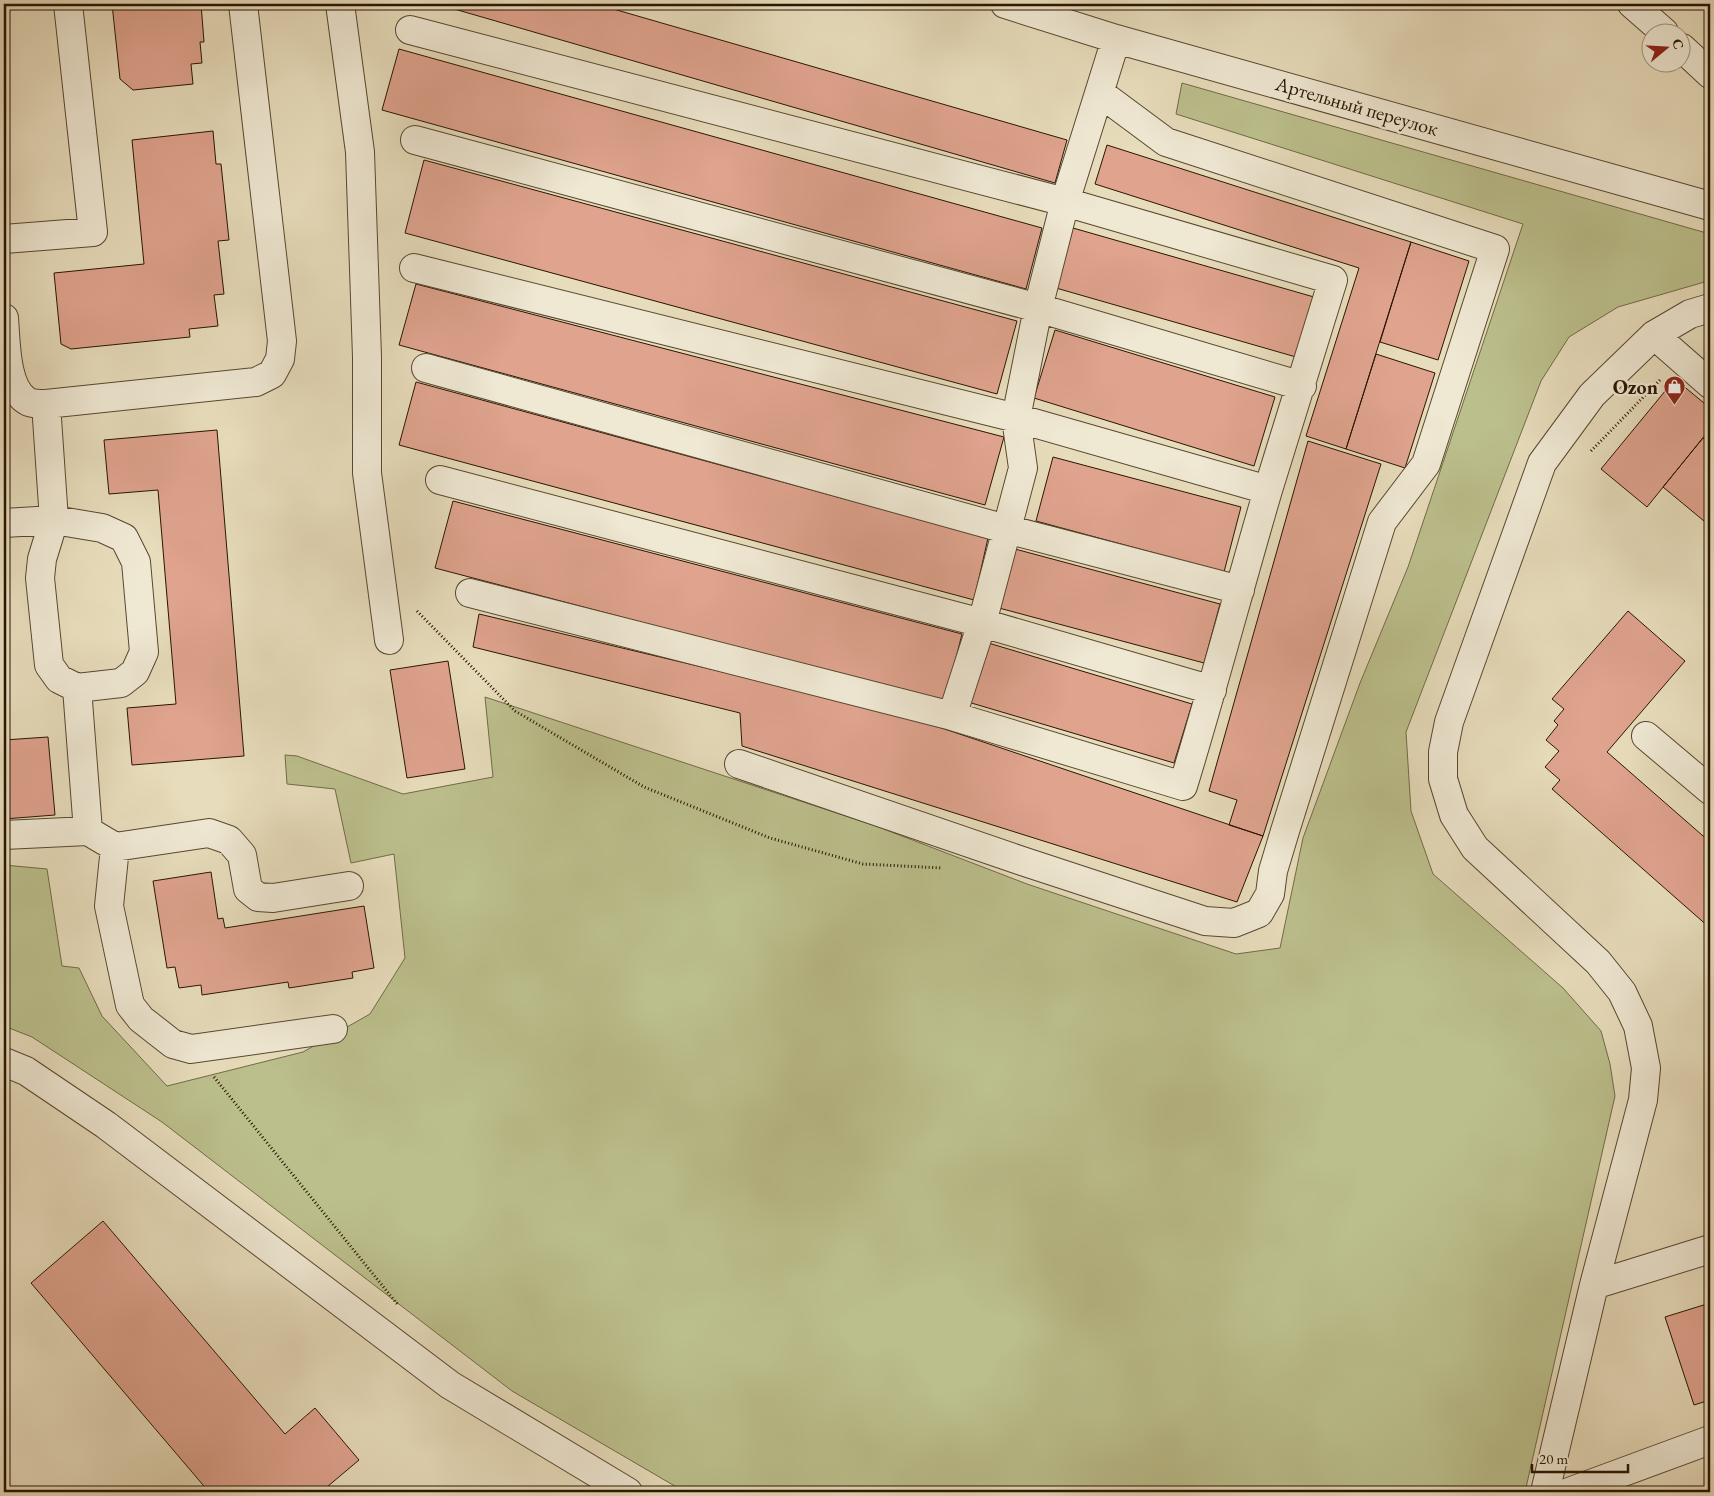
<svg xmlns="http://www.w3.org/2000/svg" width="1714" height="1496" font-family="'EB Garamond',serif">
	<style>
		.green { fill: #bbbf8c; stroke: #726a47 }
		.building { fill: #dfa38e; stroke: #291502 }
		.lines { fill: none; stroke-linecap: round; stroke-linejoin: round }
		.minor-casing { stroke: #584730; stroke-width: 30 }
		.path { stroke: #291502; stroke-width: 3; stroke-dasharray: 1 2.5; stroke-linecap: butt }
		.minor { stroke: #efe8d3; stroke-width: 28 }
		.labels { text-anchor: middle; stroke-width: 5; stroke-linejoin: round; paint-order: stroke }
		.street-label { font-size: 20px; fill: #291502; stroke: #efe8d3 }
		.poi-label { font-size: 20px; font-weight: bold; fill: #291502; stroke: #efe8d3; text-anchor: end }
	</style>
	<rect width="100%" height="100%" fill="#e7dcbb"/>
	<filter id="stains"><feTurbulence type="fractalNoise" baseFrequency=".004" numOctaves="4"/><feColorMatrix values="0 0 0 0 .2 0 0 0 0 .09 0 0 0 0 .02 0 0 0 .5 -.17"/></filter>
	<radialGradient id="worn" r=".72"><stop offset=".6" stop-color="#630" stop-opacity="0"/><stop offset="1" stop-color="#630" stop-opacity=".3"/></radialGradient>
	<path class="green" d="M1182,83l528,151v41l-2,6 -90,26 -49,30 -28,44 -135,351 5,79 22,63 130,114 38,43 9,33 5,32 -90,396h-840l-173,-101 -350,-269 -130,-85 -28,-11v-161l43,4 15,97 17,2 23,48 65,70 136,-34 67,-38 35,-56 -11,-104 -43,9 -16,-74 -48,-5 -2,-29 12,1 106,38 90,-17 -8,-80 391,129 151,58 209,70 44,-6 23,-110 57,-155 48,-116 115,-343 -347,-110z"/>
	<path class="building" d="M112,4h89l3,38h-4l2,21 -11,1 2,20 -60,6 -13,-11z
		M437,4h159l471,136 -12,43z
		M399,49l643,179 -16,61 -644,-179z
		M213,131l3,33h5l8,76 -11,1 6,53 -10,1 4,31 -29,3 1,8 -119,12 -10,-5 -7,-71 90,-9 -12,-124z
		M1107,145l304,97 -65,207 -40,-13 53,-168 -264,-84z
		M424,160l593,161 -20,73 -592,-161z
		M1073,228l241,69 -18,60 -240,-69z
		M1411,242l58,19 -31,99 -58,-18z
		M416,284l588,153 -19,68 -586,-160z
		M1055,330l220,67 -21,69 -220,-68z
		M1376,354l59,19 -30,95 -59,-19z
		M1675,379l35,29v21l-63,78 -46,-38z
		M416,382l572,156 -14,62 -575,-155z
		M217,430l27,326 -112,9 -5,-57 49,-4 -18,-214 -49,4 -5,-54z
		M1703,438l7,7v81l-47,-39z
		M1308,441l73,23 -118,372 -34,-11 8,-25 -28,-9z
		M1053,457l188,50 -17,65 -188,-51z
		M453,501l509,133 -17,68 -510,-134z
		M1015,549l205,55 -16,59 -205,-55z
		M1628,611l57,50 -78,91 103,90v86l-158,-139 8,-9 -15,-13 14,-16 -13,-11 12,-15 -4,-4 10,-12 -12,-10z
		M479,614l421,100 363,122 -26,66 -495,-156 -2,-33 -267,-66z
		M985,642l207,62 -18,59 -206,-61z
		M448,661l17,108 -58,9 -17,-108z
		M48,737l7,78 -51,4v-79z
		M211,872l7,47 5,-1 2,10 139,-22 10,62 -22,4 1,6 -64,10 -1,-6 -86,13 -1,-10 -22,3 -4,-21 -8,1 -14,-87z
		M103,1221l182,213 30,-26 44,52 -38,32h-112l-178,-209z
		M1710,1303v97l-16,5 -29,-88z"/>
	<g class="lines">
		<defs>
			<path id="minor" d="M340,4l20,148 7,205v116l22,167
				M1005,4l111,35 594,167
				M1632,4l32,28
				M410,30l655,172 268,78c-21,70 -43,140 -65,210 -29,99 -55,198 -85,296l-231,-70
				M1682,48l28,26
				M415,140l623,168 264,78
				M4,239l89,-7 -25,-228
				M414,268l602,150 252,72
				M4,318c2,23 1,70 23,83 4,3 14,3 19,3
				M1654,335l56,49
				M426,368l580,161 234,61
				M440,480l542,143 230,67
				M4,523l50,-3 -8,-116 210,-22 16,-8 8,-15 2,-18 -39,-337
				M470,593l482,123 30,-93 41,-155 -7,-50 22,-110 27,-106 51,-163
				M77,688l44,-5 14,-11 9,-20 -8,-90 -12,-24 -22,-10 -48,-8 -12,39 -2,19 9,87 10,14 18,9 11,143 27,16 -6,59 21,99 11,14 32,25 18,5 142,-20
				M1646,736l64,54
				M739,764l283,97 183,60 29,2 25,-10 11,-19 3,-23 12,-40 97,-309 44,-58 69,-215 -329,-107 -66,-49
				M4,835l84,-4
				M115,847l94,-14 20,7 13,15 6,34 10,8 15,1 76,-12
				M4,1062l22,9 80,54 344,260 178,107
				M1594,1285l116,-36
				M1545,1492l49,-207 49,-185 3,-32 -8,-42 -16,-34 -24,-30 -123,-114 -21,-33 -11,-36v-27l6,-30 93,-259 50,-68 62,-60 36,-21 20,-6
				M1569,1492l141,-52"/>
		</defs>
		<use href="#minor" class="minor-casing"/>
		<path class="path" d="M1591,451l69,-71
			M417,611l98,100 129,76 126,51 93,26 79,4
			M214,1077l184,228
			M659,1487l8,5"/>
		<use href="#minor" class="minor"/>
	</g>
	<defs>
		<symbol id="shop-pin" viewBox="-11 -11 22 30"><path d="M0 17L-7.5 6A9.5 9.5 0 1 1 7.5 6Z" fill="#8f2418" stroke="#efe8d3"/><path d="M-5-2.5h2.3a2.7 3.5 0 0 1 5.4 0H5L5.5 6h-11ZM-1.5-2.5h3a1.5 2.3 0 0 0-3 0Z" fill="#fff"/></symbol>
	</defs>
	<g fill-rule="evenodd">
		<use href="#shop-pin" x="1662" y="374" width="25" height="34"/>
	</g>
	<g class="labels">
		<g class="street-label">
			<text transform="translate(1357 106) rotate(16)" y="7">Артельный переулок</text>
		</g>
		<g class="poi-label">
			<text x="1658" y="394">Ozon</text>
		</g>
	</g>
	<rect width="1714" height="1496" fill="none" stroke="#e7dcbb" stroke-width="20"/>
	<rect x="5" y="5" width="1704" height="1486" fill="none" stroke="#291502" stroke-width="2.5"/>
	<rect x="10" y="10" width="1694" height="1476" fill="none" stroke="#291502"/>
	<g transform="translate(1666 48) rotate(72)"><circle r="24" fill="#efe8d3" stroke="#a0947f"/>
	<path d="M0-4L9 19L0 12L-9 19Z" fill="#8f2418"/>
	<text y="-8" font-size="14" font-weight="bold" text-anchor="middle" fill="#291502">С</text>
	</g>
	<path d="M1532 1464v8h96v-8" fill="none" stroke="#291502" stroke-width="2.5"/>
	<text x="1539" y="1464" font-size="15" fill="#291502" stroke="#efe8d3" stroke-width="4" paint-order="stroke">20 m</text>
	<rect width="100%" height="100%" filter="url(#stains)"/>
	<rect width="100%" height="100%" fill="url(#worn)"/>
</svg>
